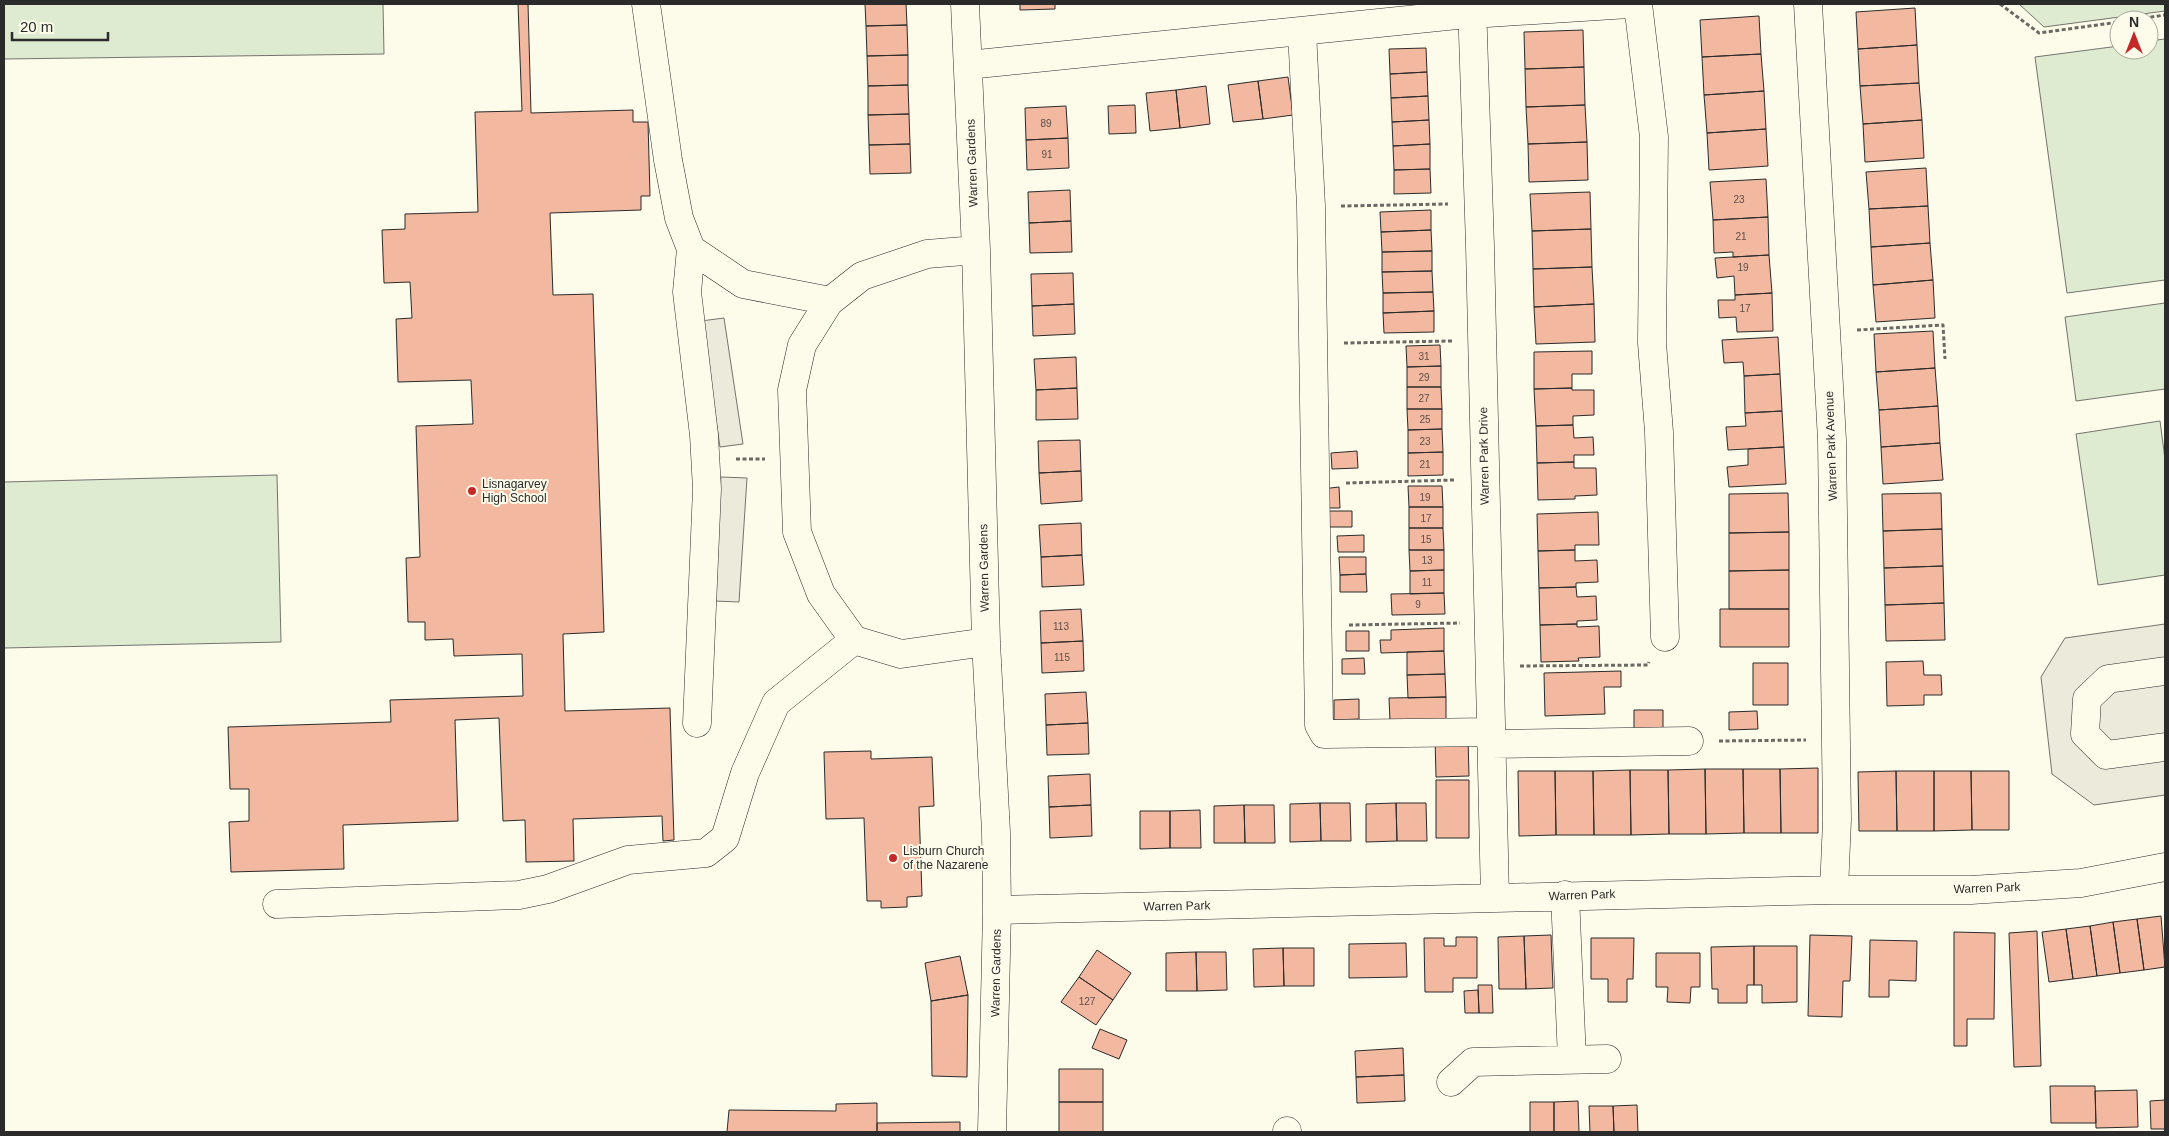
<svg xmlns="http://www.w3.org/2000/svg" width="2169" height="1136" font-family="Helvetica,sans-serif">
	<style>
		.green { fill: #deebd1; stroke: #74746e }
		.parking { fill: #eceadb; stroke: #74746e }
		.building { fill: #f2b8a0; stroke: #2b2b2b }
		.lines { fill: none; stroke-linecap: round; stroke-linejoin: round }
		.minor-casing { stroke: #2b2b2b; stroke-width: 29 }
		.path { stroke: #6a6964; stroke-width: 3; stroke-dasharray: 4 2.5; stroke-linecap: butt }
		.minor { stroke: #fdfbea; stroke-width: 28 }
		.poi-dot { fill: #c62828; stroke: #fdfbea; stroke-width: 2 }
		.labels { text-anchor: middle; stroke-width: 4; stroke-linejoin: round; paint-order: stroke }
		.number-label { font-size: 10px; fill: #5d4e48 }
		.street-label { font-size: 12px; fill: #2b2b2b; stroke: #fdfbea }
		.poi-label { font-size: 12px; fill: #2b2b2b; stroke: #fdfbea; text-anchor: start }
	</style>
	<rect width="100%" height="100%" fill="#fdfbea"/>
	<path class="green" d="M4,4h379l1,50 -380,5z
		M2019,4h146v7l-121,16z
		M2165,39v241l-98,13 -32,-236 84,-11v4h30v-9z
		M2165,303v86l-89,12 -11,-84z
		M2160,421l5,38v116l-67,10 -22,-151z
		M277,475l4,167 -277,6v-166z"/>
	<path class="parking" d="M724,318l19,126 -23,3 -19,-126z
		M721,477l26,1 -8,124 -25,-1z
		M2165,624v171l-71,10 -42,-31 -11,-97 24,-39z"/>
	<path class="building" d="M518,4h10l3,109 102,-3v12h15l2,74h-9v14l-91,3 3,82 40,-1 11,338 -41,2 2,77 105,-3 4,132 -11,1 -1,-25 -89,3 1,42 -48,1 -1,-42 -22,1 -4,-103 -44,2 3,101 -115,4 1,44 -113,3 -2,-50 20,-1v-32h-19l-2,-62 163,-5 -1,-22 133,-4 -1,-42 -68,2 -1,-17 -28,1v-18h-17l-2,-64 14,-1 -4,-131 57,-2 -2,-44 -73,2 -2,-63 16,-1 -2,-36 -26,1 -2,-53 23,-1v-15l73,-2 -3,-100 47,-1z
		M865,4h41l1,21 -41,1z
		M1020,4h35v5l-35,1z
		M1915,8l2,37 -59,4 -2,-37z
		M1759,16l2,38 -59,3 -2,-37z
		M907,25l1,30 -41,1 -1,-30z
		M1583,30l1,37 -59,2 -1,-37z
		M1917,45l2,38 -59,3 -2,-37z
		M1426,48l1,24 -37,2 -1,-25z
		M1761,54l3,37 -60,4 -2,-38z
		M908,55v30l-40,1 -1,-30z
		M1584,67l1,38 -59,2 -1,-38z
		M1427,72l1,24 -37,2 -1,-24z
		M1288,77l5,38 -30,4 -5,-38z
		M1258,81l5,38 -30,3 -5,-37z
		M1919,83l3,37 -59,4 -3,-38z
		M908,85l1,29 -41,1v-29z
		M1206,86l4,38 -30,4 -4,-38z
		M1176,90l4,38 -30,3 -4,-38z
		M1764,91l2,38 -59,4 -3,-38z
		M1428,96l1,24 -37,2 -1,-24z
		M1135,105l1,28 -27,1 -1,-28z
		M1585,105l2,37 -59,2 -2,-37z
		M1066,106l2,32 -42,2 -1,-32z
		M909,114l1,30 -41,1 -1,-30z
		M1429,120l1,24 -37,2 -1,-24z
		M1922,120l2,38 -59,4 -2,-38z
		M1766,129l2,37 -59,4 -2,-37z
		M1068,138l1,30 -42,2 -1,-30z
		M1587,142l1,38 -59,2 -1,-38z
		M910,144l1,29 -41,1 -1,-29z
		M1430,144v25l-36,1 -1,-24z
		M1926,168l2,38 -59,3 -3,-37z
		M1430,169l1,24 -37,1v-24z
		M1766,179l2,38 -55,3 -3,-38z
		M1070,190l1,31 -42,2 -1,-31z
		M1590,192l1,37 -59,2 -2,-37z
		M1928,206l2,37 -59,4 -2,-38z
		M1431,210v20l-50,2 -1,-20z
		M1768,217l1,38 -36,2v-5l-19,1 -1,-33z
		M1071,221l1,31 -42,1 -1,-30z
		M1591,229l1,38 -59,2 -1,-38z
		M1431,230l1,21 -50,1 -1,-20z
		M1930,243l3,37 -60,5 -2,-38z
		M1432,251v20l-50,1v-20z
		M1769,255l3,38 -37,2 -1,-19 -17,2 -2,-20z
		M1592,267l2,37 -60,3 -1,-38z
		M1432,271l1,21 -50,1 -1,-21z
		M1073,273l1,31 -42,2 -1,-32z
		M1933,280l2,38 -59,4 -3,-37z
		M1433,292l1,19 -51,2v-20z
		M1772,293l1,38 -36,1 -1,-15 -17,1 -1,-18h17v-5z
		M1074,304l1,30 -42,2 -1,-30z
		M1594,304l1,38 -59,2 -2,-37z
		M1434,311v21l-50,1 -1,-20z
		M1933,331l2,37 -59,4 -2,-38z
		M1778,337l2,37 -36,2 -1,-14 -19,1 -2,-23z
		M1440,345l1,21 -34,1 -1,-21z
		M1592,351v23h-20v14l-38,1v-37z
		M1076,357l1,31 -41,2 -2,-31z
		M1441,366v21h-34v-20z
		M1935,368l3,38 -59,4 -3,-38z
		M1780,374l2,37 -37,2 -1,-37z
		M1407,387h34l1,22h-35z
		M1077,388l1,31 -42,1v-30z
		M1572,388v2h22v25l-21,1v9l-37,1 -2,-37z
		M1938,406l2,37 -59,4 -2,-37z
		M1407,409h35v20l-34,1z
		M1782,411l2,36 -56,3 -2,-23 20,-1 -1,-13z
		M1573,425l1,13 19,-1 1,18h-20v7l-37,1 -1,-37z
		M1442,429l1,23 -35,1v-23z
		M1080,440l1,31 -42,2 -1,-32z
		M1940,443l3,37 -60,4 -2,-37z
		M1784,447l2,37 -57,3 -2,-20 21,-2v-16z
		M1357,451l1,17 -26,1 -1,-16z
		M1443,452v23l-35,1v-23z
		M1574,462v6h22l1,27 -22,1v3l-37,1 -1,-37z
		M1081,471l1,30 -41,3 -2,-31z
		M1408,486h34l1,21h-34z
		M1339,487l1,21h-17l-1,-19z
		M1788,493l1,39 -60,1v-39z
		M1941,493l1,36 -59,2 -1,-37z
		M1409,507h34v21h-34z
		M1325,511h27v16h-27z
		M1598,512l1,33h-24v5l-37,1 -1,-37z
		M1081,523l1,32 -41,2 -2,-32z
		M1409,528h34l1,22h-35z
		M1942,529l1,37 -59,2 -1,-37z
		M1789,532v38l-60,1v-38z
		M1364,535v17h-26l-1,-16z
		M1409,550h35v20l-34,1z
		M1575,550v11l22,-1 1,22 -22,1v4l-37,1 -1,-37z
		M1082,555l2,30 -42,2 -1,-30z
		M1339,557h27v17l-26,1z
		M1943,566l1,37 -59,2 -1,-37z
		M1444,570v23l-34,1v-23z
		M1789,570v39h-60v-38z
		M1366,574l1,18h-27v-17z
		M1576,587l1,10 19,-1 1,24 -20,1v3l-37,1 -1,-37z
		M1444,593l1,21 -53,1 -1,-21z
		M1944,603l1,37 -59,1 -1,-36z
		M1081,609l2,32 -42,2 -1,-32z
		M1720,609h69v38h-69z
		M1577,624v3l22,-1 1,31 -22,1 1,3 -38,1 -1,-37z
		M1444,628v23l-63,2 -1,-13h11v-10z
		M1346,631h23v20h-23z
		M1083,641l1,30 -42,2 -1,-30z
		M1444,651l1,23 -38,1v-23z
		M1364,658l1,16h-23v-15z
		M1923,661l1,14h17l1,20h-18v10l-37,1 -1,-44z
		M1753,663h35v42h-35z
		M1621,671v16h-17l1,27 -60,2 -1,-43z
		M1445,674l1,23 -38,1 -1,-23z
		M1086,692l2,31 -42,2 -1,-31z
		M1446,697v22l-56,2 -1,-23z
		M1359,699v20l-25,1v-20z
		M1634,710h29v21h-29z
		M1757,711l1,18 -29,1v-18z
		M1088,723l1,31 -42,1 -1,-30z
		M1435,737h33l1,39 -33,1z
		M871,751v8l61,-2 2,49 -15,1 3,89 -15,1v10l-26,1v-7h-14l-3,-83 -38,1 -2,-67z
		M1818,768v65h-37l-1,-64z
		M1705,769l1,65h-37l-1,-64z
		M1705,769h38l1,64 -38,1z
		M1743,769h37l1,64h-37z
		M1630,770l1,65h-37l-1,-64z
		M1630,770h38l1,64 -38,1z
		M1518,771h37l1,64 -37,1z
		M1555,771h38l1,64h-38z
		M1896,771h38v60h-37z
		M1896,771l1,60h-38l-1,-59z
		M1934,771h37l1,59 -38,1z
		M1971,771h38v59h-37z
		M1090,774l1,31 -42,2 -1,-31z
		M1436,780h33v58h-33z
		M1320,803h30l1,38h-30z
		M1320,803l1,38 -31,1v-38z
		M1396,803h30l1,38h-30z
		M1396,803l1,38 -31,1v-38z
		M1091,805l1,31 -42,2 -1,-31z
		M1244,805h30l1,38h-30z
		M1244,805l1,38h-31v-37z
		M1200,810l1,38h-31v-37z
		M1140,811h30v37l-30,1z
		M2161,916l4,51 -21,3 -7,-51z
		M2137,919l7,51 -24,3 -7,-51z
		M2113,922l7,51 -23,3 -7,-50z
		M2090,926l7,50 -24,3 -7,-50z
		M2066,929l7,50 -24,3 -7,-50z
		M2037,931l4,135 -27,1 -5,-134z
		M1954,932l41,1 -1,86h-27v27h-13z
		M1551,935l2,53 -27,1 -2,-53z
		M1810,935l42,1 -2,45h-7l-1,36 -34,-1z
		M1524,936l2,53h-27l-1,-52z
		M1456,937h21v41h-24v14h-28l-1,-54h20v8h12z
		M1591,938h43l-1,41h-6v23h-19v-23h-17z
		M1870,940l47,1 -1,40 -27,-1v17h-20z
		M1406,943l1,34 -58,1v-34z
		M1754,946h43v56l-35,1v-18h-8z
		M1754,946v39h-7v18h-29v-14h-6l-1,-42z
		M1283,948h31v38h-30z
		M1283,948l1,38 -30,1 -1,-38z
		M1097,950l34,23 -18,27 -34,-23z
		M1196,952h30l1,38 -30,1z
		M1196,952l1,39h-31v-38z
		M1656,953h44v34h-9l-1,16 -23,-1 1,-15h-12z
		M960,956l8,39 -37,6 -6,-38z
		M1079,977l34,23 -17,25 -35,-23z
		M1478,985h14l1,28h-14z
		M1478,990l1,23h-14l-1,-22z
		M968,995l-1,82 -35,-1 -1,-75z
		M1100,1029l27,11 -8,19 -27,-11z
		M1403,1048l1,27 -48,2 -1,-26z
		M1059,1069h44v33h-44z
		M1404,1075l1,26 -48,2 -1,-26z
		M2050,1086h45l1,37h-45z
		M2137,1090l1,37 -42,1 -1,-37z
		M2165,1100v29h-14l-1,-28z
		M1578,1101l1,31h-25v-30z
		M1059,1102h44v30h-44z
		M1530,1102h24v30h-24z
		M877,1103v29h-150l2,-22 107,1v-7z
		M1637,1105l1,27h-24l-1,-26z
		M1589,1106h24l1,26h-24z
		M960,1122v10h-83v-9z"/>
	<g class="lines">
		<defs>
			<path id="minor" d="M646,4l22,156 11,58 12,31 52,35 87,17
				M965,4l11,246 10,392 10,190 1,78 -5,222
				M1472,4l8,242 15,652
				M1638,4l16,133 -2,206 7,89 6,205
				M1808,4l24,436 5,380 -3,70
				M1302,32l9,174 8,519 5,9 166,-2
				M968,65l489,-50 172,-11
				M691,249l-4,43 17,143 3,54 -10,234
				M976,250l-49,4 -65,22 -33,26 -27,43 -10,45 5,142 24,62 33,46 47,14 85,-12
				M2165,671l-57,8 -21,20 -2,35 21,21 59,-8
				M1491,744l198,-3
				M1565,895l7,164
				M277,904l242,-9 29,-6 80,-29 78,-7 19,-15 20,-65 31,-70 78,-63
				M997,910l837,-20h137l110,-7 84,-16
				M1451,1082l22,-20 134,-3
				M1287,1131v1"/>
		</defs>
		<use href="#minor" class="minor-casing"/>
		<path class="path" d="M2000,4l39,29 80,-11
			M2131,20l34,-5
			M1341,206l107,-2
			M1857,330l86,-5 2,34
			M1344,343l108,-2
			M736,459h29
			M1346,483l108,-3
			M1349,625l111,-2
			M1520,666l128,-1 1,-3
			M1719,741l87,-1"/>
		<use href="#minor" class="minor"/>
	</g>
	<g class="poi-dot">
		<circle cx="472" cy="491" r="5"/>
		<circle cx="893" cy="858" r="5"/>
	</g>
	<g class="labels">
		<g class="number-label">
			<text x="1046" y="127">89</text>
			<text x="1047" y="158">91</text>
			<text x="1739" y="203">23</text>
			<text x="1741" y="240">21</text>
			<text x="1743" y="271">19</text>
			<text x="1745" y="312">17</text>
			<text x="1424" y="360">31</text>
			<text x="1424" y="381">29</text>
			<text x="1424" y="402">27</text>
			<text x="1425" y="423">25</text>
			<text x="1425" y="445">23</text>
			<text x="1425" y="468">21</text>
			<text x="1425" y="501">19</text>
			<text x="1426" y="522">17</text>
			<text x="1426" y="543">15</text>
			<text x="1427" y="564">13</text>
			<text x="1427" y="586">11</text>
			<text x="1418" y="608">9</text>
			<text x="1061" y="630">113</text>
			<text x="1062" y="661">115</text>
			<text x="1087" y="1005">127</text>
		</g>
		<g class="street-label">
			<text transform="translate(972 163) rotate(-92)" y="4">Warren Gardens</text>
			<text transform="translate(1831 446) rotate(-92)" y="4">Warren Park Avenue</text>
			<text transform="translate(1484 456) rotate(-91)" y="4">Warren Park Drive</text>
			<text transform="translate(984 568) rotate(-91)" y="4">Warren Gardens</text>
			<text transform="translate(1987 888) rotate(-2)" y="4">Warren Park</text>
			<text transform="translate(1582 895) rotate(-2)" y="4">Warren Park</text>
			<text transform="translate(1177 906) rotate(-1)" y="4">Warren Park</text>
			<text transform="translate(996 973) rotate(-89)" y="4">Warren Gardens</text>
		</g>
		<g class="poi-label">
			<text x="482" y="488">Lisnagarvey<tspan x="482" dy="14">High School</tspan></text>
			<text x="903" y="855">Lisburn Church<tspan x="903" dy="14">of the Nazarene</tspan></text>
		</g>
	</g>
	<rect width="2169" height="1136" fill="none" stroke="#2b2b2b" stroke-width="10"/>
	<g transform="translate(2134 35)"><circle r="24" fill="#fdfbea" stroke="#a9a89e"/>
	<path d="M0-4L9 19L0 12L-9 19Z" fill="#c62828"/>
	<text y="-8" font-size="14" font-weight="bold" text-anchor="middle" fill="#2b2b2b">N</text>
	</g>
	<path d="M12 32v8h96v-8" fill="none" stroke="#2b2b2b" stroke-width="2.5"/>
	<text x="20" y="32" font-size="15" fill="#2b2b2b" stroke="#fdfbea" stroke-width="4" paint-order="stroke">20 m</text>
</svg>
